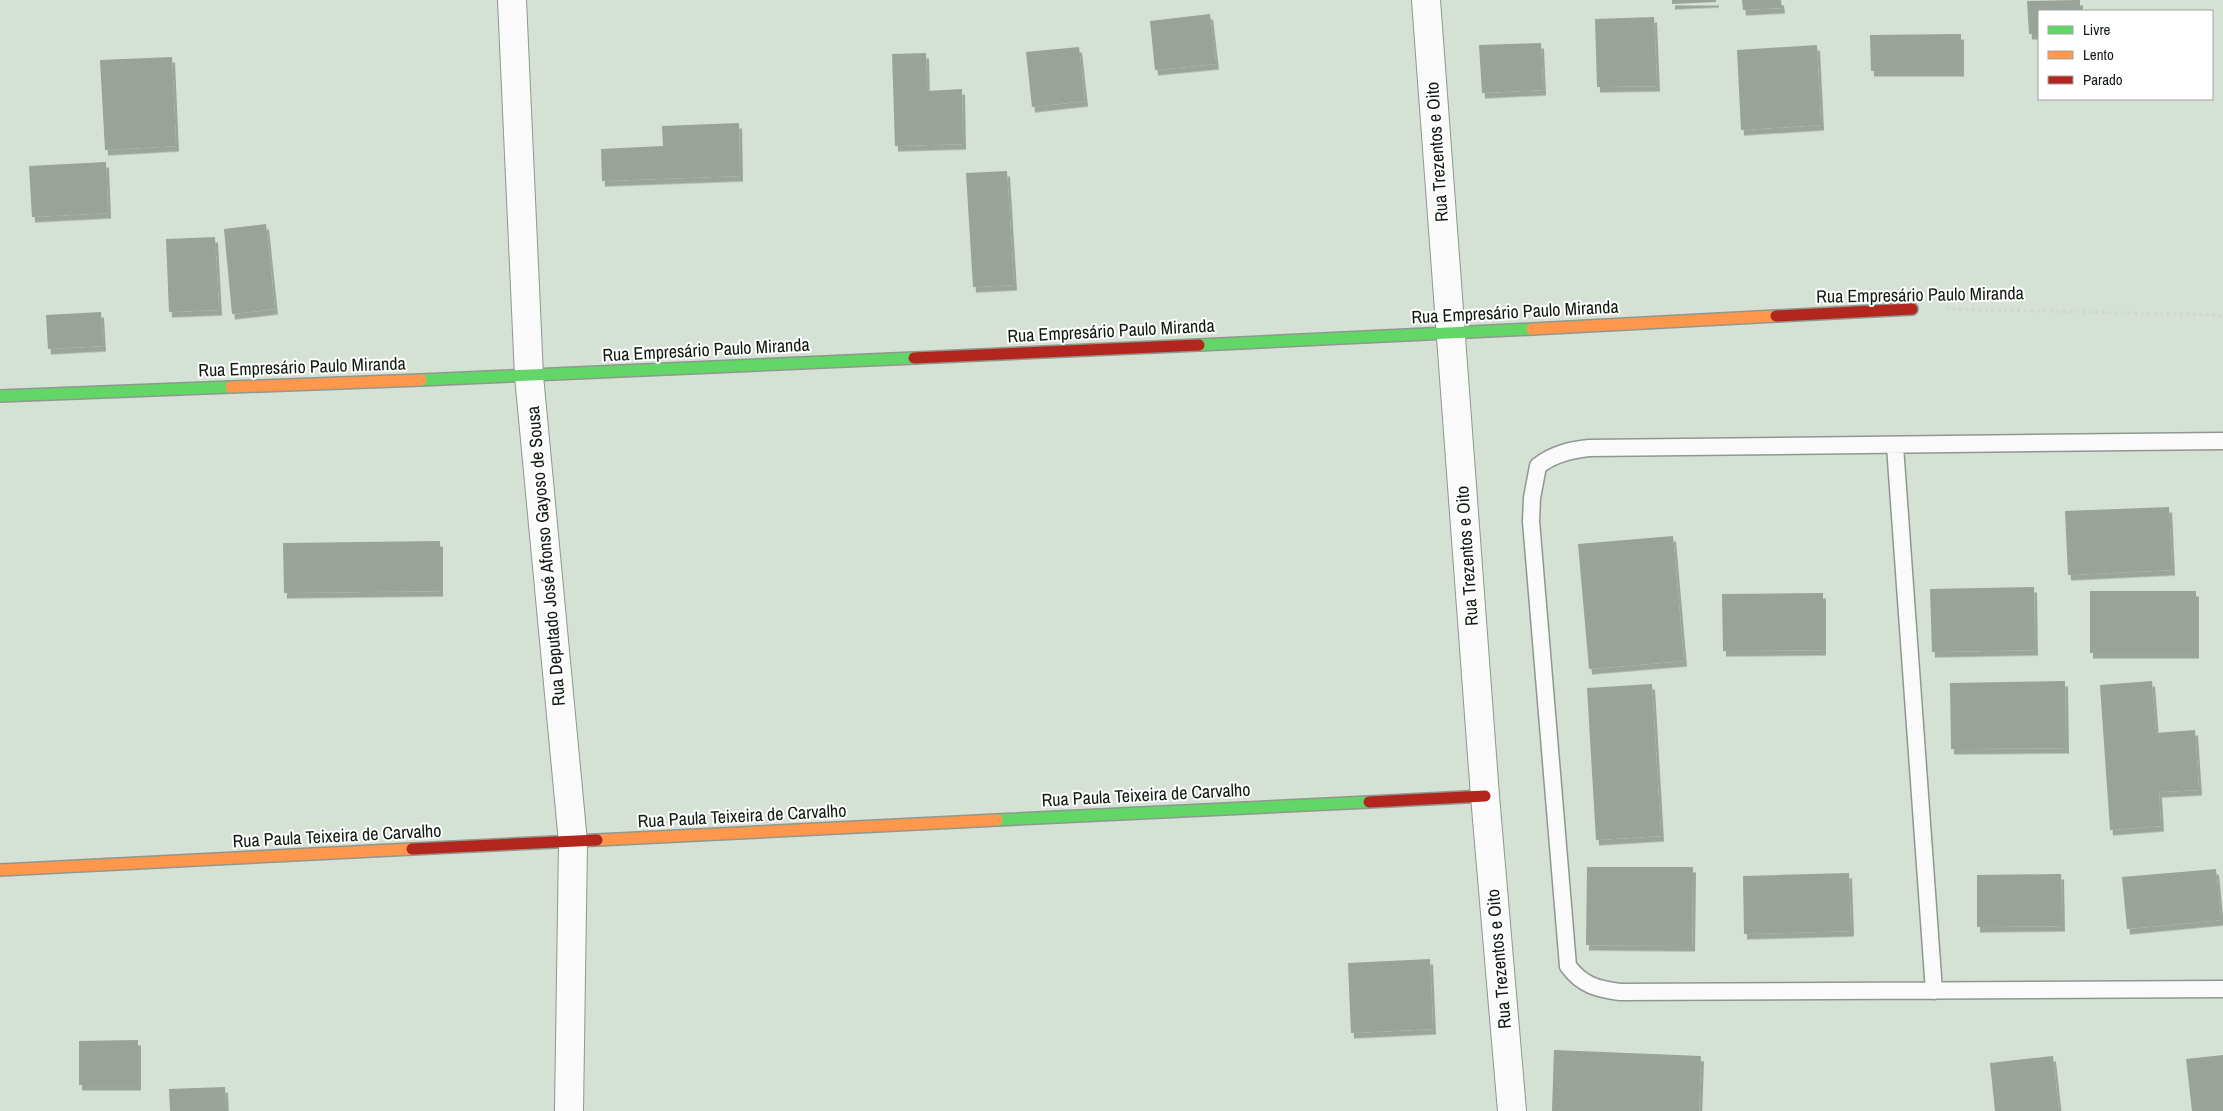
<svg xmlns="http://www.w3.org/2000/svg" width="2223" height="1111" font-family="'Archivo Narrow',sans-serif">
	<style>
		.building { fill: #99a399; filter: url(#shadow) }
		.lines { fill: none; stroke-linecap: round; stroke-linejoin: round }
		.lane-casing { stroke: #8f988f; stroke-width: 19 }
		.street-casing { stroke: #8f988f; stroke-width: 30 }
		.fast-casing { stroke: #8f988f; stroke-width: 14 }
		.slow-casing { stroke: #8f988f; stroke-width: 14 }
		.jam-casing { stroke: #8f988f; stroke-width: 14 }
		.path { stroke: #d1d4d1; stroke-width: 3; stroke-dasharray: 2.5 4; stroke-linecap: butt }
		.lane { stroke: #f9faf9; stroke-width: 16 }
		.street { stroke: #f9faf9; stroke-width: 28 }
		.fast { stroke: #63d668; stroke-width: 11 }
		.slow { stroke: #ff974d; stroke-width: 11 }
		.jam { stroke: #b3261e; stroke-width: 11 }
		.labels { text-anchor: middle; stroke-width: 4; stroke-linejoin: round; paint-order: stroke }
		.street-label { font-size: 18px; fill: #111a11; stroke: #fff }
	</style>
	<defs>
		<filter id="shadow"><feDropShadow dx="3" dy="5.5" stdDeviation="0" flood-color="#0004"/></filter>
	</defs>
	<rect width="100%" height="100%" fill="#d4e1d4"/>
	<path class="building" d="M1672,0h44v2l-44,2z
		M1742,0h39l1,8 -39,2z
		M2080,0v11h-41v23h-10l-2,-33z
		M1210,14l6,50 -61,6 -5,-49z
		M1654,17l3,69 -60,1 -2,-68z
		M1961,34v37h-90l-1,-36z
		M1541,43l2,47 -61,3 -3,-48z
		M1817,45l4,80 -80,5 -4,-80z
		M1079,47l6,54 -53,6 -6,-55z
		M926,53l1,38 35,-2 1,55 -68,2 -3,-92z
		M172,57l4,89 -71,4 -5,-90z
		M739,123l1,53 -138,5 -1,-32 62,-3 -1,-20z
		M106,162l2,51 -76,4 -3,-51z
		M1007,171l7,114 -41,2 -7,-114z
		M266,224l9,85 -43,5 -8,-85z
		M215,237l4,73 -50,2 -3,-73z
		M101,312l2,34 -55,3 -2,-34z
		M2169,507l3,63 -104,5 -3,-64z
		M1673,536l11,125 -95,8 -11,-125z
		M440,541v50l-156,2 -1,-50z
		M2034,587l1,63 -103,2 -2,-63z
		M2090,591h106v62h-106z
		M1823,593v57l-100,1 -1,-57z
		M2065,681l1,67 -115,1 -1,-66z
		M2152,681l4,52 39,-3 4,60 -40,2 2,34 -51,4 -10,-145z
		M1652,684l9,152 -65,4 -9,-152z
		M1587,867h106l-1,79 -106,-1z
		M2216,869l5,51 -94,9 -5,-52z
		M1849,873l2,58 -107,3 -1,-58z
		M2061,874l1,52 -85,1v-52z
		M1430,959l3,70 -82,4 -3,-70z
		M138,1040v45h-59v-44z
		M1554,1050l147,6 -2,55h-147z
		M2223,1055v56h-31l-6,-52z
		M2053,1056l6,55h-64l-5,-48z
		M225,1087l1,24h-56l-1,-22z"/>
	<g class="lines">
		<defs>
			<path id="lane" d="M2223,441l-634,7c-19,2 -36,6 -51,18l-6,32 -1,23 37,445c14,19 29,23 52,26l603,-3
				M1895,446l39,545"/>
			<path id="street" d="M512,0l17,376 44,466 -4,269
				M1426,0l59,796 27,315"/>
			<path id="fast" d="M1199,345l333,-16
				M421,380l493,-22
				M0,396l231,-9
				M997,820l372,-18"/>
			<path id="slow" d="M1532,329l244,-13
				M231,387l190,-7
				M597,840l400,-20
				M0,870l412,-21"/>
			<path id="jam" d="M1776,316l136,-7
				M914,358l285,-13
				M1369,802l116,-6
				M412,849l185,-9"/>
		</defs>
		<use href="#lane" class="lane-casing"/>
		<use href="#street" class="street-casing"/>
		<use href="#fast" class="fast-casing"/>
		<use href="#slow" class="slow-casing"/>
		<use href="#jam" class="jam-casing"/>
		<path class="path" d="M1946,309l277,6"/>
		<use href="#lane" class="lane"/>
		<use href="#street" class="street"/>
		<use href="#fast" class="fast"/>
		<use href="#slow" class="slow"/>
		<use href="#jam" class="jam"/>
	</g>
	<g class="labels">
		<g class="street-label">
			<text transform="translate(1437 152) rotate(-94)" y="6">Rua Trezentos e Oito</text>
			<text transform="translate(1920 295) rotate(-1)" y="6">Rua Empresário Paulo Miranda</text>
			<text transform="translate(1515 312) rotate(-3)" y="6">Rua Empresário Paulo Miranda</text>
			<text transform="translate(1111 331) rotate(-3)" y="6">Rua Empresário Paulo Miranda</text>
			<text transform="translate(706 350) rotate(-3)" y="6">Rua Empresário Paulo Miranda</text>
			<text transform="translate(302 367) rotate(-2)" y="6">Rua Empresário Paulo Miranda</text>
			<text transform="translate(546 556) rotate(-95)" y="6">Rua Deputado José Afonso Gayoso de Sousa</text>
			<text transform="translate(1467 556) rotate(-94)" y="6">Rua Trezentos e Oito</text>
			<text transform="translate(1146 795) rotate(-3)" y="6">Rua Paula Teixeira de Carvalho</text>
			<text transform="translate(742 816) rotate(-3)" y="6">Rua Paula Teixeira de Carvalho</text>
			<text transform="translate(337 836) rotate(-3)" y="6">Rua Paula Teixeira de Carvalho</text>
			<text transform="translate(1499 959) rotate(-95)" y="6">Rua Trezentos e Oito</text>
		</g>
	</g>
	<rect x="2038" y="10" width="175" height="90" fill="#ffffff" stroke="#a0a3a0"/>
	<rect x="2048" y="26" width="25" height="8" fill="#63d668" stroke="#a0a3a0"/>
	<text x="2083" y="35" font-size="15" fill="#111a11">Livre</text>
	<rect x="2048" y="51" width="25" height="8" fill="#ff974d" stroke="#a0a3a0"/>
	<text x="2083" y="60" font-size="15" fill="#111a11">Lento</text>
	<rect x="2048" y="76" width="25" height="8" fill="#b3261e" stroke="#a0a3a0"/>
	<text x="2083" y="85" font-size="15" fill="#111a11">Parado</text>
</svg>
